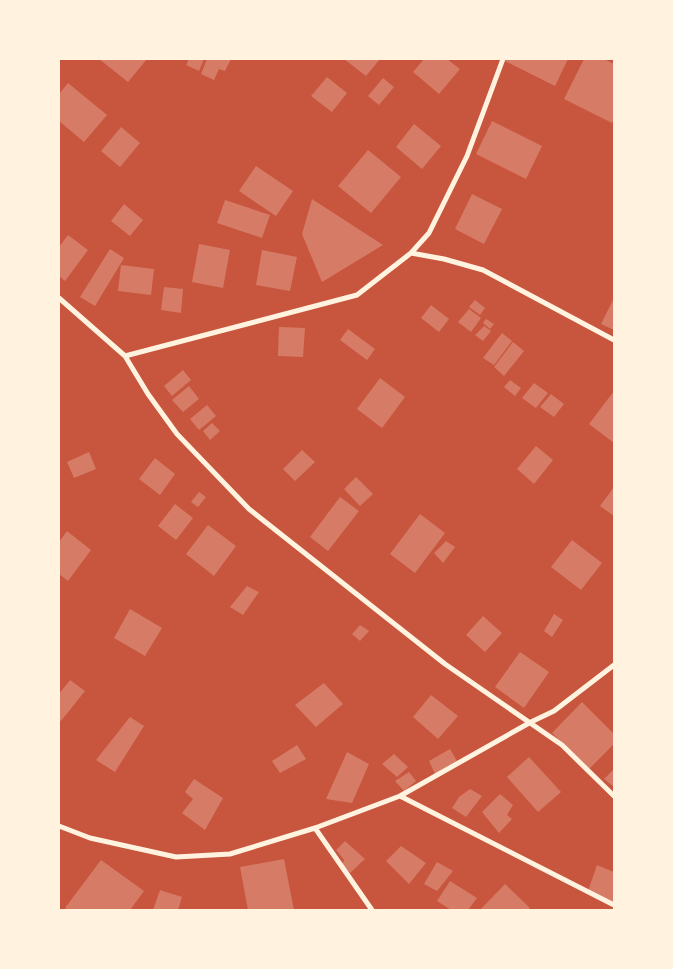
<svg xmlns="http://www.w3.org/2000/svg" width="673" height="969" font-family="Poppins,sans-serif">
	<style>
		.building { fill: #d67c66 }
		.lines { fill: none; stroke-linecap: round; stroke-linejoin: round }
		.minor { stroke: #fff3e0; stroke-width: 5 }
	</style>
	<rect width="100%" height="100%" fill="#c8553d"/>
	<path class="building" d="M99,59h48l-19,23z
		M189,59h15l-5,12 -13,-6z
		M207,59h24l-6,12 -6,-2 -5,11 -13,-6z
		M344,59h36l-14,17z
		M424,59h23l13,10 -21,25 -26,-22z
		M507,59h61l-13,27 -50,-25z
		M584,59h20l10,5v55l-2,4 -48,-24z
		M327,77l20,16 -15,19 -21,-16z
		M383,78l11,9 -15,18 -11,-9z
		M68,83l39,32 -23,27 -25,-21v-27z
		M492,121l50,25 -16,33 -50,-25z
		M414,124l27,22 -19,23 -26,-22z
		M121,127l19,16 -20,24 -19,-16z
		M368,150l33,27 -30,36 -33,-27z
		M256,166l37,25 -17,25 -37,-25z
		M472,194l30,15 -18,35 -29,-15z
		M312,199l71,46 -61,37 -20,-48z
		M225,200l45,15 -8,23 -45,-15z
		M124,204l19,16 -13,16 -19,-15z
		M68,235l20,15 -23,31 -6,-5v-29z
		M199,244l31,6 -7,38 -31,-6z
		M110,249l14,9 -29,48 -15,-9z
		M262,250l35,7 -7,34 -34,-6z
		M121,265l33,4 -3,26 -33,-4z
		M164,287l19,2 -2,24 -20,-3z
		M614,298v32l-13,-6z
		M475,300l10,8 -5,7 -11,-8z
		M431,305l18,14 -10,13 -18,-14z
		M469,309l12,9 -10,14 -13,-10z
		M486,319l8,5 -4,5 -7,-6z
		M484,326l7,5 -8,10 -8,-6z
		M279,327l26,1 -2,29 -25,-1z
		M348,329l27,20 -8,11 -27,-20z
		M502,333l10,8 -18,24 -11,-7z
		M513,342l11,9 -20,25 -10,-9z
		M183,370l8,10 -19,16 -8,-10z
		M380,378l25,19 -23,31 -25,-19z
		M510,380l11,8 -6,8 -11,-9z
		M534,383l14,10 -12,15 -14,-10z
		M189,386l10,13 -16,13 -11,-12z
		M614,391v52l-25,-19z
		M551,394l13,10 -10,13 -14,-10z
		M207,405l9,11 -17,14 -9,-11z
		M212,423l8,8 -10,9 -7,-9z
		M536,446l17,14 -19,24 -17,-15z
		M302,450l13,12 -20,19 -12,-12z
		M89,452l7,17 -22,9 -7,-16z
		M155,458l20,16 -15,21 -21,-16z
		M356,477l17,17 -13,12 -16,-17z
		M614,487v29l-14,-10z
		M199,492l7,5 -8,10 -7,-5z
		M340,497l19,14 -31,40 -18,-14z
		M175,504l18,14 -17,22 -18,-14z
		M420,514l25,19 -30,40 -25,-19z
		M208,525l28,21 -22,30 -28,-22z
		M67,531l24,19 -23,31 -9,-7v-32z
		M572,540l30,23 -21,27 -30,-23z
		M446,541l9,6 -12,16 -9,-10z
		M247,586l12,6 -16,23 -13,-8z
		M130,609l32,19 -17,28 -31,-18z
		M554,614l9,6 -11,17 -8,-6z
		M483,616l19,17 -17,19 -19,-17z
		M360,625l9,6 -9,10 -8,-7z
		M520,652l29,20 -25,36 -29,-21z
		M70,680l15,11 -24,30 -2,-1v-26z
		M324,683l19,21 -27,23 -21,-22z
		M431,695l27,21 -20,23 -25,-22z
		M582,702l32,32v10l-25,25 -37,-36z
		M130,717l14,9 -29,46 -19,-12z
		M297,745l9,14 -26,14 -8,-12z
		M450,749l7,12 -22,13 -6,-13z
		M347,752l22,12 -17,39 -26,-4z
		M394,754l14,13 -11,10 -15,-13z
		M529,757l32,35 -23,20 -31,-35z
		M614,769v18l-10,-8z
		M409,772l7,9 -12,10 -9,-10z
		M194,779l29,19 -18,32 -23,-17 11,-14 -8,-7z
		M470,789l12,7 -16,21 -14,-9 7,-11z
		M500,794l13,11 -6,10 5,4 -13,14 -17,-21z
		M345,841l20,18 -15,14 -8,-7 2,-6 -8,-10z
		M401,846l25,17 -17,21 -23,-23z
		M284,859l10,51h-46l-8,-43z
		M101,860l43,31 -14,19h-61l-4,-2z
		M437,862l16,9 -16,20 -13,-7z
		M597,865l17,7v31l-26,-12z
		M450,881l27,17 -9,12h-17l-14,-9z
		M505,884l25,24 -3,2h-47z
		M160,890l22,7 -4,13h-25z"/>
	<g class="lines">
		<path class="minor" d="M411,253l33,6 39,11 131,70
			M59,298l66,58 23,38 29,40 72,75 196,155 117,81 52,51
			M125,356l232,-61 54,-42 18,-20 38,-77 36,-97
			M400,796l214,109
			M59,826l31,12 86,19 54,-3 85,-26 85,-32 131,-74 23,-11 60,-46
			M315,828l57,82"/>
	</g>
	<rect width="673" height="969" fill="none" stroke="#fff3e0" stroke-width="120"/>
</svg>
